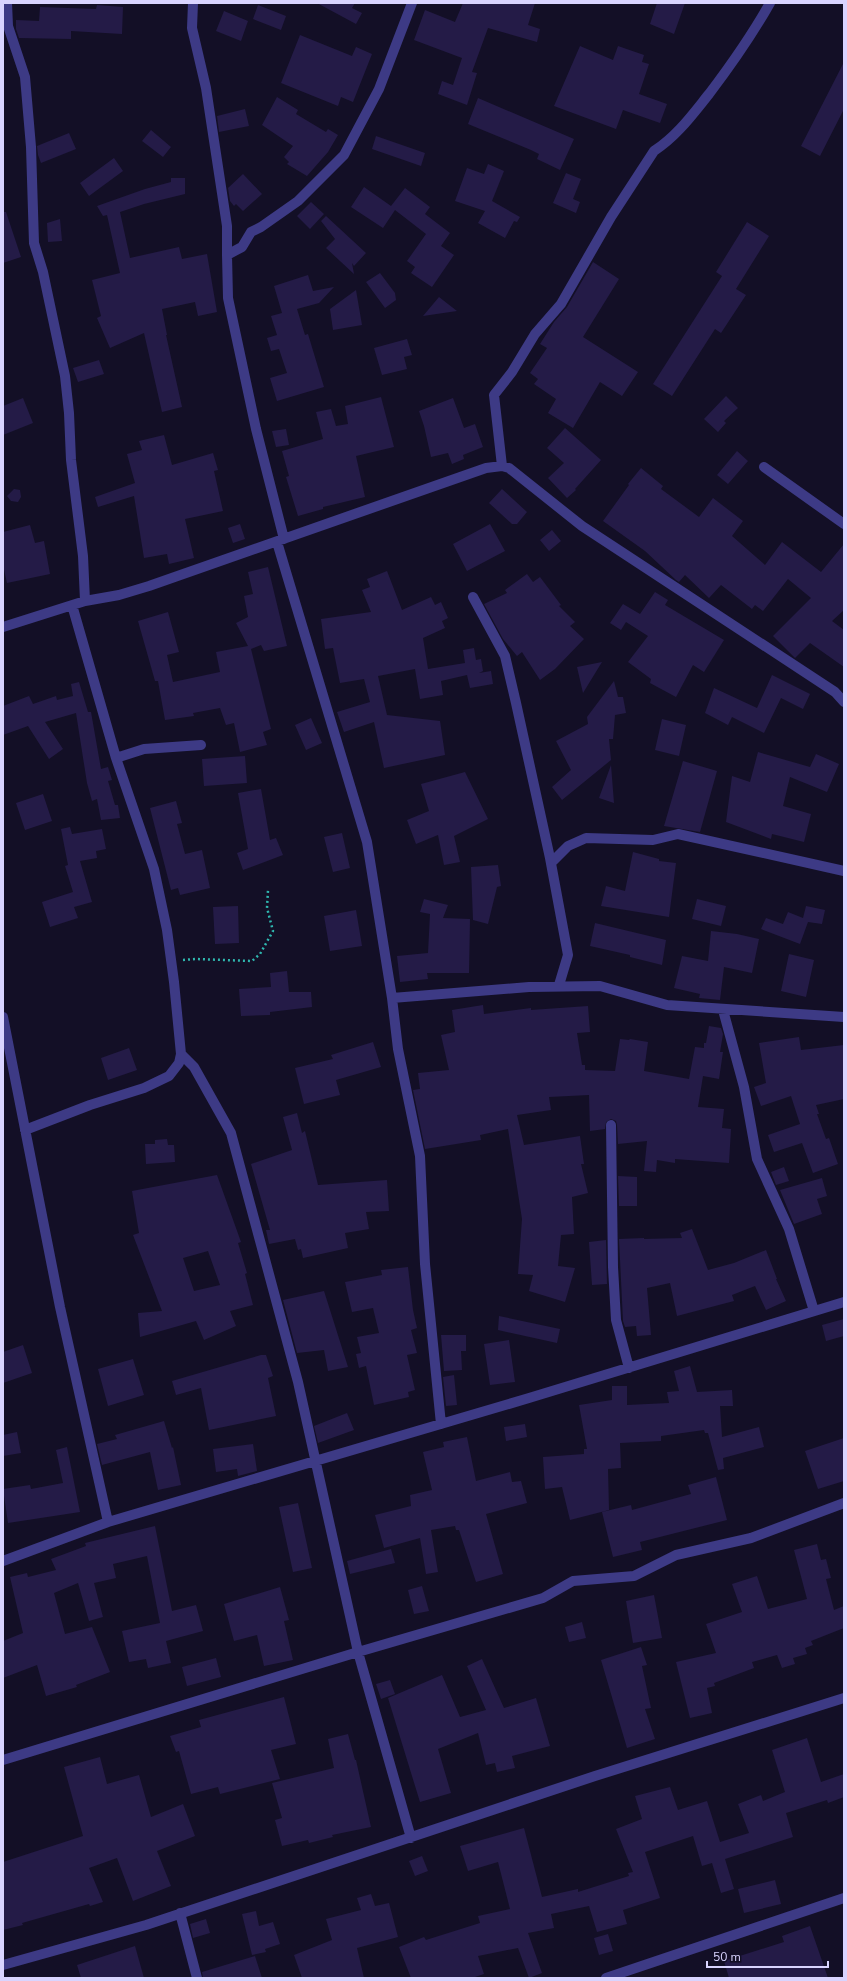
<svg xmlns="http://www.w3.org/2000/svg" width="847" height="1981" font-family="'Nunito Sans',sans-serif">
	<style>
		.building { fill: #241b47; fill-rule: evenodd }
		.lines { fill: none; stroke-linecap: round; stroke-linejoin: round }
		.path { stroke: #2fb8b0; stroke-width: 2.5; stroke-dasharray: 2 3; stroke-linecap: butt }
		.street { stroke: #3d3a85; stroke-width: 10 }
	</style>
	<rect width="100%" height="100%" fill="#130f26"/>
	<path class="building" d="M317,3h38l-3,5 10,5 -6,11z
		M463,3h72l-7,22 12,4 -3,13 -49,-14 -16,44 5,1 -10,32 -29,-11 4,-13 11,4 9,-27 -48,-18 11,-30 30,12z
		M657,3h28l-11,31 -24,-10z
		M97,5l26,2 -1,27 -51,-3v8l-52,-1 -3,-9v-9l23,1 1,-14 56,2z
		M258,5l28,11 -5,14 -28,-11z
		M224,11l24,10 -7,20 -25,-10z
		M300,35l52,21 4,-9 16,7 -19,48 -12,-5 -3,9 -57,-23z
		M580,46l33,14 5,-14 26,9 -2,7 7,2 -10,30 28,10 -7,19 -37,-13 -7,19 -62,-23z
		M844,62v47l-24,47 -19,-10z
		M277,97l21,13 -2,4 30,18 2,-3 10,6 -10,17 -21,24 -20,-12 2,-2 -5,-5 9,-11 -31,-21z
		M478,98l96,41 -14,31 -23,-11 2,-5 -8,-4 -63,-26z
		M245,109l4,17 -30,6 -2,-16z
		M151,130l20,17 -8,10 -21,-16z
		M69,133l7,16 -35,14 -3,-8 -1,-9z
		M376,136l49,17 -4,13 -49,-17z
		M114,158l9,13 -34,25 -9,-13z
		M488,164l16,7 -12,30 28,16 -3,5 -3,-1 -9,17 -27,-15 7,-12 -30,-10 12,-33 17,6z
		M566,173l15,6 -8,20 7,3 -4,11 -23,-10z
		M243,174l19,20 -19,17 -7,-7 -2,2 -4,-5 -2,-13z
		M171,178h14v16l-41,10 -24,8 10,46 49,-11 3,12 25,-5 10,58 -19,4 -3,-14 -33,7 5,26h-1l16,72 -20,5 -18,-79 -34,15 -13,-30 4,-2 -9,-36 28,-7 -13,-58 -4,1 -6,-10 48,-17 26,-7z
		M364,187l27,19 14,-18 25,19 -5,7 25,19 -9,13 13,9 -22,32 -21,-14 4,-6 -8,-6 19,-27 -31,-24 -12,18 -32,-21z
		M311,202l13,12 -14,15 -13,-13z
		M3,212h3l15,45 -18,6z
		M326,216l40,37 -12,13 -2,-3 2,11 -28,-26 9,-9 -14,-18z
		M60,219l2,22 -14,1 -1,-19z
		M747,222l22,14 -33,53 10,6 -25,38 -6,-4 -43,67 -19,-12 69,-108 -6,-4z
		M593,262l26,17 -36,58 55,35 -16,24 -22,-14 -27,46 -25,-15 8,-14 -22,-15 4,-5 -8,-6 17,-25 -7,-4 14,-22 13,-15z
		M380,273l15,20 1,7 -11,8 -19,-26z
		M308,275l5,16 21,-4 -15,16 -22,6 8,26 3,-1 16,53 -47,14 -7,-23 17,-5 -8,-24 -8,2 -4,-13 10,-3 -6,-19 11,-3 -8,-27z
		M356,290l6,35 -29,5 -3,-21z
		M439,297l18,14 -34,5z
		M407,339l5,16 -8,2 3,12 -25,6 -8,-27z
		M99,360l5,14 -26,8 -5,-14z
		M726,396l12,12 -14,13 2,2 -8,9 -14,-13z
		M381,397l13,50 -38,9 9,41 -42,10v2l-25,7 -12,-39 3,-1 -7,-25 41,-12 -7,-27 15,-3 5,17 12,-2 -3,-18z
		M23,398l10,25 -30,12v-29z
		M453,398l11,30 11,-4 8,23 -20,8 1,4 -12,5 -4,-11 -17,4 -7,-31 -5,-15z
		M565,428l36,32 -26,29 1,1 -9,8 -19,-20 16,-15 -17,-15z
		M286,429l3,16 -13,2 -4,-16z
		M164,435l8,30 41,-12 5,17 -4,1 9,40 -38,8 9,39 -25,6 -2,-10 -23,4 -10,-62 -36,11 -3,-10 40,-14 -8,-29 15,-4 -3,-9z
		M737,451l11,10 -20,23 -11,-9z
		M641,468l22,18 -2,3 38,28 14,-19 30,23 -11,15 33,29 17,-23 39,30 23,-28v66l-12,11 12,9v37l-34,-24 -15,15 -22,-22 38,-38 -23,-19 -25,32 -8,-6 -3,4 -31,-24 -12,13 -24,-23 -6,7 -3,-2 -31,-29 -42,-30 26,-36 -1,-1z
		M14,489l6,1 1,7 -3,5 -7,-1 -4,-5z
		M502,489l25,23 -10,12h-5l-23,-21z
		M240,524l5,15 -12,4 -5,-15z
		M490,524l15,27 -38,20 -14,-27z
		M30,525l5,18 9,-2 6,33 -43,9 -4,-18v-33z
		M552,530l9,11 -12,10 -9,-11z
		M268,567l19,79 -23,5 -3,-6 -10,4 20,80 -8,3 4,13 -27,7 -6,-29 -8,2 -6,-17 -27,5 1,3 -29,4 -7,-39h-3l-17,-60 30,-9 11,40 -12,3 6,27 47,-10 -4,-20 32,-6 -12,-23 12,-6 -4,-21 9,-2 -5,-22z
		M387,571l15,39 29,-13 4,8 6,-3 7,16 -6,3 3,7 -22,10 5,31 37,-6 -2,-13 11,-2 2,12 5,-1 2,12 -4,2 12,-2 2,13 -23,4 -3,-13 -26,6 2,14 -23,4 -5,-30 -37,7 9,39 53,6 5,34 -61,13 -10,-46 -30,10 -7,-20 33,-10 -6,-23 -24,4 -7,-35 -8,1 -4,-30 50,-7 -9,-22 8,-3 -3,-8z
		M527,574l6,8 7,-5 21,28 -2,1 16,16 -5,4 14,13 -29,30 -15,11 -18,-28 -5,4 -14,-17 -19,-35 23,-11 -2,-3z
		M655,592l13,8 -3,5 59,35 -20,32 -11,-7 -17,32 -26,-14 1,-4 -23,-17 20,-26 -22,-14 -5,8 -11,-7 13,-19 17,10z
		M602,662l-19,31 -6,-26z
		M772,675l38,19 -7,15 -22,-11 -17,35 -32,-16 -4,8 -23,-12 9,-25 43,20z
		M614,681l4,16h5l3,16 -11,2 -2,24h-4l2,21 -49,40 -10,-13 19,-17 -15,-29 32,-17 -1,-7z
		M79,682l9,30h3l10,57 7,-2 4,13 -4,1 7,24h3l2,13 -19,2 -4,-21 -5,2 -5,-18 -11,-70 -31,9 18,27 -14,10 -21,-33 -25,9v-29l26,-10 4,8 23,-8 1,4 16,-4 -2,-12z
		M311,718l11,25 -16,7 -11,-25z
		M662,719l24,6 -7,31 -24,-6z
		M758,752l52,15 6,-13 23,10 -12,28 -37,-15 -7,29 28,8 -7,28 -32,-8 -1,5 -45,-17 6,-46 18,6z
		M245,756l2,27 -43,3 -2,-27z
		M683,761l34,10 -17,61 -36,-6z
		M611,765l3,38 -15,-5z
		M465,772l23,47 -34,17 6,26 -16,3 -6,-30 -22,9 -9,-24 22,-9 -8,-27z
		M261,789l9,51 6,-2 7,17 -40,15 -6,-17 11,-4 -10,-56z
		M43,794l9,27 -27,9 -9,-27z
		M176,801l6,22 -5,1 8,30 17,-4 8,38 -30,7 -2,-7 -7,2 -21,-82z
		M70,827l2,7 30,-5 4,20 -10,2 1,7 -17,3 12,41 -18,5 4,11 -28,9 -8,-25 31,-10 -8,-26 3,-1 -7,-36z
		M342,833l8,35 -17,4 -9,-35z
		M633,852l26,7v2l17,2 -7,54 -68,-11 5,-20 19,5z
		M498,865l3,21 -4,1 -9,37 -15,-4 -2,-53z
		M424,899l24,6 -5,13 27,1 -1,54h-42l1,6 -28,3 -3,-26 31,-3 2,-39 -10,-2z
		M697,899l29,7 -5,20 -29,-7z
		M238,906l1,37 -24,1 -2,-37z
		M806,906l19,4 -3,14 -14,-2 -8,22 -39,-15 5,-11 17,6 5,-12 15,6z
		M356,910l6,36 -32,5 -6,-35z
		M595,923l71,17 -4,25 -32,-8v-2l-40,-9z
		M711,931l26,3 22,5 -7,34 -28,-6 -4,33 -21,-2 1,-4 -26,-6 8,-32 26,5z
		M789,954l25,6 -8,37 -25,-6z
		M287,971l2,21h22l1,15 -42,5v3l-29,1 -2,-27 32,-2 -1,-14z
		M483,1005l1,9 47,-6v2l57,-4 2,26 -13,1 5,32h3v5l30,1 5,-32 9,1 1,-1 18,3 -4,29 45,8 6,-32 9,1v-5h2l3,-17 12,2 2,6 -3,18h3l-4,27 -16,-3 -5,31 26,2 -2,19 9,1 -2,34 -54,-4v4l-18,-3 -1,12 -12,-1 3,-30 -29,3 -1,-19 -1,-4 -5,-2 -5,3 -1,7 -15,2 -1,-36 -40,2 2,13 -34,5 7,30 56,-9 4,28h-3l7,29 -16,4 2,37 -13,1 -3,31 17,2 -10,34 -36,-11 4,-16 -15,-1 4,-55 -14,-90 -28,6 1,5 -56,9 -12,-59 7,-1 -2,-16 31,-3 -8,-35 14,-3 -3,-22z
		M799,1037l2,13 43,-5v54l-28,6 3,9h-2l9,25 3,-1 9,26 -25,9 -11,-30 -28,9 -6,-17 32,-11 -9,-28 -30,10 -7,-19 12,-4 -7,-40z
		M373,1042l8,25 -45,13 4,15 -36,9 -9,-36 38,-9 -2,-4z
		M129,1048l8,22 -29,10 -7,-22z
		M297,1113l5,20 3,-2 13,54 69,-5 2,31 -23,1 3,17 -24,4 3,15 -45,10 -2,-9 -3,1 -3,-11 -26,5 -3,-14h4l-19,-66 41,-14 -9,-33z
		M167,1139l1,6h6l1,17 -29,2 -1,-20h10v-4z
		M784,1167l5,14 -13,4 -5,-13z
		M217,1175l24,67 -3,1 9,30 -2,1 8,31 -23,6 6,15 -32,14 -8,-19 -56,16 -2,-24 24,-2 -29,-76 6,-2 -7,-42zM208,1251l12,34 -26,6 -11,-33z
		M618,1176l19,1v29h-18z
		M822,1178l5,18 -10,3 5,15 -28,10 -14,-34z
		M692,1229l16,41 26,-7 32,-13 11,29h-1l10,22 -20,9 -11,-24 -23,9 2,6 -57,15 -7,-33 -23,5 4,47 -14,1 -1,-10 -11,1 -2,-6 -4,-82 25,-1v1l38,-1 -2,-5z
		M606,1240l1,44 -15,1 -3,-43z
		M408,1267l5,43 4,18 -6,2 6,23 -10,2 8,35 -7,2 1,5 -35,8 -8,-39 -7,2 -3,-14 5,-1 -4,-16 22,-4 -6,-25 -21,4 -7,-30 37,-7 -1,-5z
		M324,1291l24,76 -20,4 -4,-21 -27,3 -14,-53z
		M499,1316l61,13 -3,14 -59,-13z
		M844,1319v17l-18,5 -4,-16z
		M441,1335h25v16h-5l1,19 -18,1z
		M509,1340l6,42 -25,3 -6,-41z
		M23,1345l9,28 -29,10v-31z
		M261,1355h5l7,21 -5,2 8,38 -67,14 -8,-42 -25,7 -4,-14z
		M133,1359l11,36 -36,11 -10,-37z
		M690,1366l7,26 35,-2 1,16h-13l2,31 37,-10 5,20 -41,11 1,11 -6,1 -10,-37h-3l-1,-3 -43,6v5l-41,2 1,25 -13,1 1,41 -39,10 -8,-33 -17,2 -2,-32 41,-3v-5h3l-8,-44 33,-5v-14h15v19l42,-2 -2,-11 12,-1 -5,-20z
		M454,1375l3,30 -11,1 -3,-29z
		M347,1413l7,17 -36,13 -4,-17z
		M164,1421l8,27 1,-1 8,38 -23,5 -8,-38 -48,13 -5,-21 20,-5 -2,-4z
		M525,1424l2,13 -21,4 -2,-14z
		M17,1432l4,21 -18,3v-21z
		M467,1437l9,44 34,-9 2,10 9,-1 6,22 -41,11 17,60 -27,8 -17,-52h-3l-1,-4 -24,4 7,42 -12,2 -6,-36 -36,10 -9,-33 36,-9 -1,-11 22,-5 -9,-38 21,-5 -1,-5z
		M844,1438v43l-26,8 -13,-38z
		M253,1444l4,27 -19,5 -1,-7 -21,3 -3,-23z
		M67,1447l13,65 -72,11 -5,-34 27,-4 1,4 32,-6 -7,-33z
		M716,1477l11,43 -87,22 2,8 -29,7 -11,-45 29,-7 1,5 59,-16 -3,-9z
		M298,1503l14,65 -19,4 -14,-65z
		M155,1526l17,85 24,-6 7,26 -37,10 5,22 -23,5 -2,-9 -17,3 -7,-31 38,-8 -13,-67 -34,8 3,14 -22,5 9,34 -14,4 -11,-38 -24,10 11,41 27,-7 18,45 -34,13 1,2 -31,9 -9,-31 -34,13v-37l20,-8 -13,-56 17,-4 1,4 28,-7 -5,-11 35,-13 -1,-3z
		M817,1544l4,16 5,-1 5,19 -5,1 8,31 10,-4v22l-33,13 2,4 -8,3 2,6 -14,4 2,6 -13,4 -5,-13 -25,7 2,6 -40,15 1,3 -8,2 5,25 -22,5 -14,-56 40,-9 -10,-29 36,-12 -10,-28 25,-8 11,33 39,-10 -13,-49z
		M391,1549l4,14 -45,11 -3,-13z
		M422,1586l7,25 -15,3 -6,-24z
		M280,1587l9,33 -5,1 9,39 -29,6 -7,-31 -23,6 -10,-37z
		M654,1595l8,43 -29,5 -7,-42z
		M582,1622l4,16 -17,4 -4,-15z
		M641,1647l6,18 -5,1 9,42 -6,1 10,30 -28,9 -26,-88z
		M216,1658l5,19 -34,9 -5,-19z
		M482,1659l22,49 32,-10 14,48 -38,10 3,12 -18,4 -2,-9 -9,2 -8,-32 -40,16 13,44 -31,9 -32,-104 54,-23 18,42 26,-7 -19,-44z
		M390,1680l5,14 -14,5 -5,-15z
		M284,1697l12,47 -25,6 9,29 -60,15 -2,-7 -27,7 -12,-43 -3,1 -6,-16 31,-9 -2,-7z
		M348,1734l7,26h1l15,67 -39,8 1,2 -24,6 -1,-3 -26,6 -7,-26 7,-2 -10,-35 62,-15 -6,-29z
		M807,1738l14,44 23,-8v23l-16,6 -1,-3 -41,13 7,24 -68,22 9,30 -13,4 -9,-30 -10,3 -9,-30 -48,16 15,46 -37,12 4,14 -30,8 -8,-26 -38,8 3,14 -26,5 14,40 -13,5 -11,-30 -40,8 6,18 -12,4h-61l-12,-31 25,-10 2,3 54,-17 -2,-7 32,-7 -12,-47 -30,9 -8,-25 64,-18 18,69 36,-8v3l51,-16 -1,-3 5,-1 -17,-43 26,-10 -7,-23 35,-9 8,23 29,-9 13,41 29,-9 -11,-29 23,-9 2,6 22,-9 -13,-42z
		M100,1757l7,27 32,-9 12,42 32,-13 12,32 -38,15 14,35 -38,15 -16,-43 -28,10 14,34 -13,4 -1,-2 -67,19 1,2 -20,5v-68l80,-26 -19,-69z
		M422,1856l6,15 -13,5 -6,-15z
		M775,1880l6,24 -37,9 -6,-24z
		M371,1894l4,12 14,-3 9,34 -41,11 7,30h-62l-8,-23 38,-15 -6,-21 35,-9 -4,-12z
		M256,1911l3,15 14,-4 7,22 -15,5 1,3 -14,3 -10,-41z
		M206,1919l4,14 -17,5 -3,-14z
		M810,1926l18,52h-99l-5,-17 60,-19 -2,-6z
		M608,1934l5,17 -14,4 -5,-17z
		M135,1946l9,32h-63l-4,-13z
		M255,1956l7,22h-59l-1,-6z"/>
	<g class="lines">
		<path class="path" d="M183,960l13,-1 56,2 8,-7 13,-23 -6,-23 1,-18"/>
		<path class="street" d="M7,3l1,23 17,51 6,70 3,96 9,29 22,104 4,37 2,47 12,96 2,45
			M193,3l-1,25 14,60 21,138v29
			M502,466l-8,-71 18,-23 23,-38 26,-30 50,-87 43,-66c23,-15 38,-36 55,-57 22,-29 43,-59 61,-91
			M764,467l80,57
			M284,539l-28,-110 -28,-131 -1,-43 15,-8 9,-15 10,-5 37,-26 46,-46 35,-66 33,-86
			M277,542l90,300 25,156 6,51 22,107 5,108 16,160
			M473,597l32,59 11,47 34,155 18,97 -9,30
			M3,627l82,-26 34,-6 30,-9 337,-118 16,-2 7,2 73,58 253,166 9,10
			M116,758l28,-9 57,-4
			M551,863l17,-17 18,-8 67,2 25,-6 166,37
			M392,998l137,-11 71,-1 67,19 177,12
			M723,1010l21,77 13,72 32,70 25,82
			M3,1017l57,290 48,215
			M181,1054l13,13 37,66 67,249 60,270 185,-54 30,-17 61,-5 42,-21 75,-17 93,-35
			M611,1125l2,142 3,53 13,48
			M25,1130l65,-25 54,-17 25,-12 10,-13 2,-9 -7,-72 -7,-52 -13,-61 -38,-111 -44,-153
			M3,1561l105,-39 421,-124 315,-96
			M3,1760l355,-108 53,186
			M180,1913l17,65
			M3,1965l143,-40 449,-149 249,-78
			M606,1978l238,-80"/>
	</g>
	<rect width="847" height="1981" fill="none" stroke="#d9d4ff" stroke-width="8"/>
	<path d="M707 1961v6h121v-6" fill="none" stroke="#d9d4ff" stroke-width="2"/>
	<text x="713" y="1961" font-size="12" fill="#d9d4ff" stroke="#130f26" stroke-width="3" paint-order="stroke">50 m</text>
</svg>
